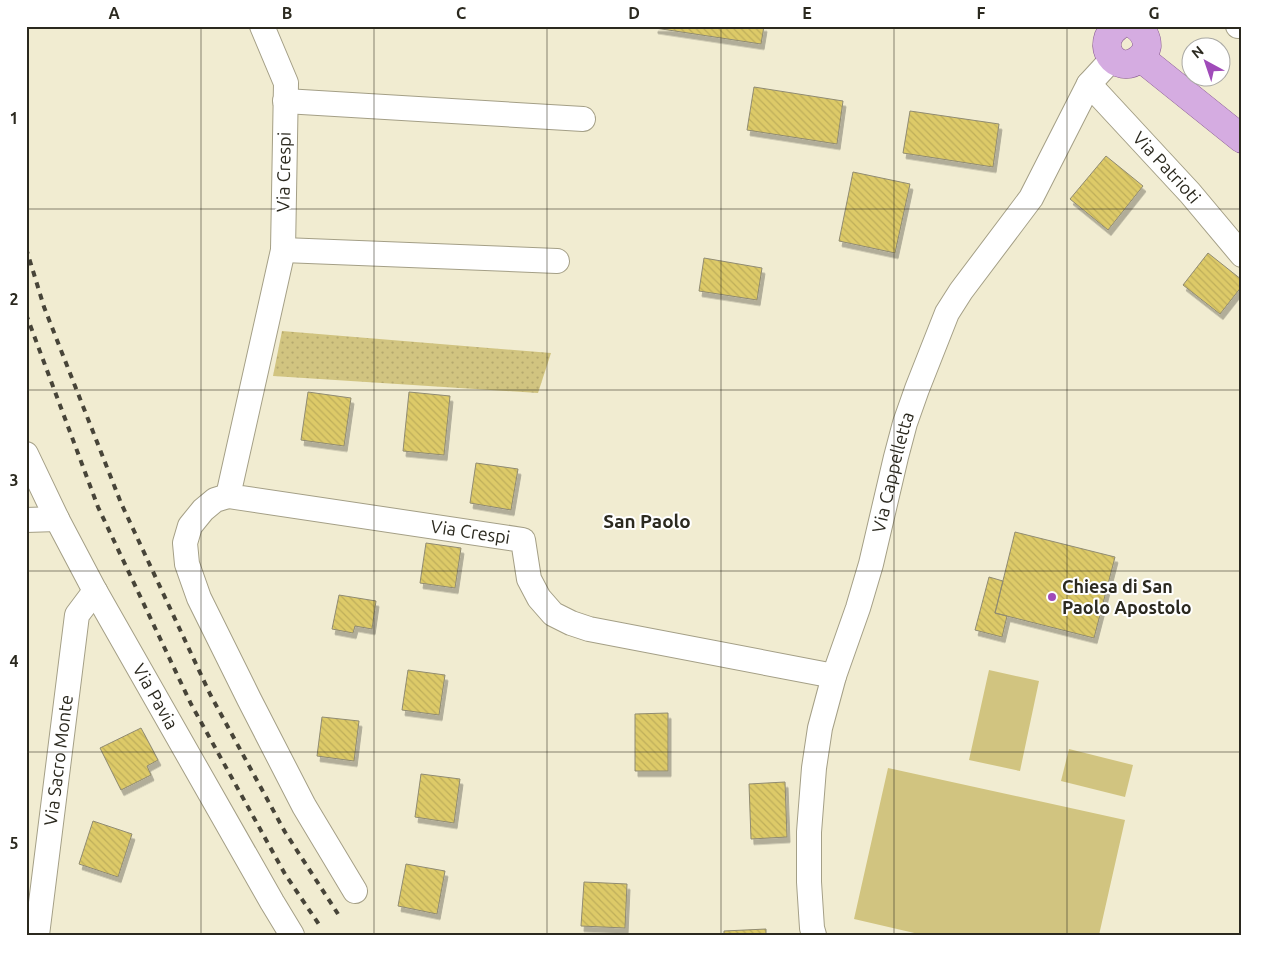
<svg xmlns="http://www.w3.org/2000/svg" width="1268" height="961" font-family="Ubuntu,sans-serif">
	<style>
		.green { fill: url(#green-dots) }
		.pitch { fill: #d1c480 }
		.building { fill: url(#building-back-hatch); stroke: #908b72; filter: url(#shadow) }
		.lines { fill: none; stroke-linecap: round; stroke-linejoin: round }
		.minor-casing { stroke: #a49f86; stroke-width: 26 }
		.primary-casing { stroke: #875a90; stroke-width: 29 }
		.minor { stroke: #fff; stroke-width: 24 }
		.primary { stroke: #d5ace1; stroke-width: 28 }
		.rail { stroke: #474438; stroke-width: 4; stroke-dasharray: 6 6; stroke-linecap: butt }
		.grid { fill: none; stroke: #2b291f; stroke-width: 1; stroke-opacity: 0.55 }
		.poi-dot { fill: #a04bb9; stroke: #fff; stroke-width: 2 }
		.labels { text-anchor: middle; stroke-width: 4; stroke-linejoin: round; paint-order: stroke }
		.street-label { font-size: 18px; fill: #2b291f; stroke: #fff }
		.poi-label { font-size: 18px; font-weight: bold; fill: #2b291f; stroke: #fff; text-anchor: start }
		.neighbourhood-label { font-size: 19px; font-weight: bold; fill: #2b291f; stroke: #fff }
		.neatline { fill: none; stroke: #2b291f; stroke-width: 2 }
		.grid-label { font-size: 16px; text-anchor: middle; font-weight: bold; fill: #2b291f }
	</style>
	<defs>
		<pattern id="green-dots" width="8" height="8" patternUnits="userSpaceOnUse" patternTransform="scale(1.25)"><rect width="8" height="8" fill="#d1c480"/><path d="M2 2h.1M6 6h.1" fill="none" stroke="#b4a86e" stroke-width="1.8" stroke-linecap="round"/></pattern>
		<pattern id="building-back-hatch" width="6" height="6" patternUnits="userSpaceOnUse" patternTransform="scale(1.25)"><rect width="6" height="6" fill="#ddca68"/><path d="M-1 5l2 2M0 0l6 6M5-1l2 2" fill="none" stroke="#beae5a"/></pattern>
		<filter id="shadow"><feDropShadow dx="3" dy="5.5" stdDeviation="0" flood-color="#0004"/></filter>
	</defs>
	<rect width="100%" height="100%" fill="#f1ecd1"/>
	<path class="green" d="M282,331l269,22 -13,40 -265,-17z"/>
	<path class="pitch" d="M989,670l50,11 -19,90 -51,-11z
		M1069,749l64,16 -8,32 -64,-16z
		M888,768l237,52 -26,115h-176l-69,-16z"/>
	<path class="building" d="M655,26h109l-3,18 -106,-16z
		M754,87l89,14 -6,43 -90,-14z
		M910,111l89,13 -6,43 -90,-14z
		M1106,156l37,30 -35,44 -38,-31z
		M853,172l57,12 -15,69 -56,-12z
		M1208,253l34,27v6l-22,28 -37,-29z
		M704,258l58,10 -5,32 -58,-9z
		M308,392l43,6 -7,48 -43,-6z
		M409,392l41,4 -6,59 -41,-4z
		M476,463l42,6 -7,41 -41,-7z
		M1015,532l100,25 -21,81 -99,-25z
		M426,543l35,5 -6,40 -35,-5z
		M989,577l14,4 -8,32 12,3 -5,21 -27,-7z
		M339,595l37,6 -4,28 -17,-3 -2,7 -21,-4z
		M408,670l37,5 -6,40 -37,-5z
		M668,713v58h-33v-57z
		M322,717l37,4 -5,40 -37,-5z
		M141,728l17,32 -11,6 4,9 -30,15 -21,-42z
		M421,774l39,5 -6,44 -39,-6z
		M785,782l2,55 -36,2 -2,-55z
		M93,821l39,13 -14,43 -39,-13z
		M406,864l39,7 -8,43 -39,-8z
		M584,882l43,2 -2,44 -44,-2z
		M766,929v6h-42v-4z"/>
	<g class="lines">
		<defs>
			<g id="minor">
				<path id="s1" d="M262,26l24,57 -3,167 -55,246 295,44 6,39 10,19 14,16 18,9 18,6 245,47"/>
				<path d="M1238,26h4"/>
				<path id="s2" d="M1089,84l101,109 52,62"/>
				<path d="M285,101l298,18"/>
				<path d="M283,250l274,11"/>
				<path id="s3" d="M26,454l31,65 38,72 177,311 20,33"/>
				<path d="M228,496l-13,4 -12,10 -13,16 -5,17 2,21 12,34 50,101 55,107 51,85"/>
				<path d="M26,520l31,-1"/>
				<path id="s4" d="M37,935l40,-320 18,-24"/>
				<path id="s5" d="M814,935l-2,-7 -3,-46v-50l5,-64 6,-40 14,-52 24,-68 13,-44 25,-107 9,-34 12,-34 30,-76 14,-22 70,-93 58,-114 23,-25"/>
			</g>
			<path id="primary" d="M1118,26c-26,18 -1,51 21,33 4,-3 7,-7 8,-13 0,-9 -4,-15 -11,-20
				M1141,58l101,81"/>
		</defs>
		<use href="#minor" class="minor-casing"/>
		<use href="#primary" class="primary-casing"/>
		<use href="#minor" class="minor"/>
		<use href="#primary" class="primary"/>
		<path class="rail" d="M26,248l18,59 77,196 89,191 75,138 53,82
			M26,314l72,193 93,197 94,170 35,52"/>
	</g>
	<path class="grid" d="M201,26v909M374,26v909M547,26v909M721,26v909M894,26v909M1067,26v909M26,209h1216M26,390h1216M26,571h1216M26,752h1216"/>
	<circle class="poi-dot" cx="1052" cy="597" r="5"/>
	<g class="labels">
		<g class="street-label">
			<text dy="6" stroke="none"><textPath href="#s2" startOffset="114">Via Patrioti</textPath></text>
			<text transform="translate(284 172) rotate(-89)" y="6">Via Crespi</text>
			<text dy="6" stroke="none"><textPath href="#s5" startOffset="474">Via Cappelletta</textPath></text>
			<text dy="6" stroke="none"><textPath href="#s1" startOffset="726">Via Crespi</textPath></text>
			<text dy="6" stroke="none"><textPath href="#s3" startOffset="275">Via Pavia</textPath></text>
			<text dy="6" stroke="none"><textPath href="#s4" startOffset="176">Via Sacro Monte</textPath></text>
		</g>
		<g class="poi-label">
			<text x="1062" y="593">Chiesa di San<tspan x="1062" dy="21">Paolo Apostolo</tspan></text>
		</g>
		<g class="neighbourhood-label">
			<text x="647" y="528">San Paolo</text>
		</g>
	</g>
	<rect width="1268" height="961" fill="none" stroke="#ffffff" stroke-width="55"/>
	<g transform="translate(1206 62) rotate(320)"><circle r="24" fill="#ffffff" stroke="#aaa9a5"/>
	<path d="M0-4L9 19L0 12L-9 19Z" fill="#a04bb9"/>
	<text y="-8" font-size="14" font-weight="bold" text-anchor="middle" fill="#2b291f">N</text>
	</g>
	<rect x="28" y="28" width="1212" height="906" class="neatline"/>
	<g class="grid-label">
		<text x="114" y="19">A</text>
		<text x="287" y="19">B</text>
		<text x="461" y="19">C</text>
		<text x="634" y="19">D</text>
		<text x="807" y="19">E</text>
		<text x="981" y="19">F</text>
		<text x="1154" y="19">G</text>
		<text x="14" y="124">1</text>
		<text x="14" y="305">2</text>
		<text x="14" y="486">3</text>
		<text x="14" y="667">4</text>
		<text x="14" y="849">5</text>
	</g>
</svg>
